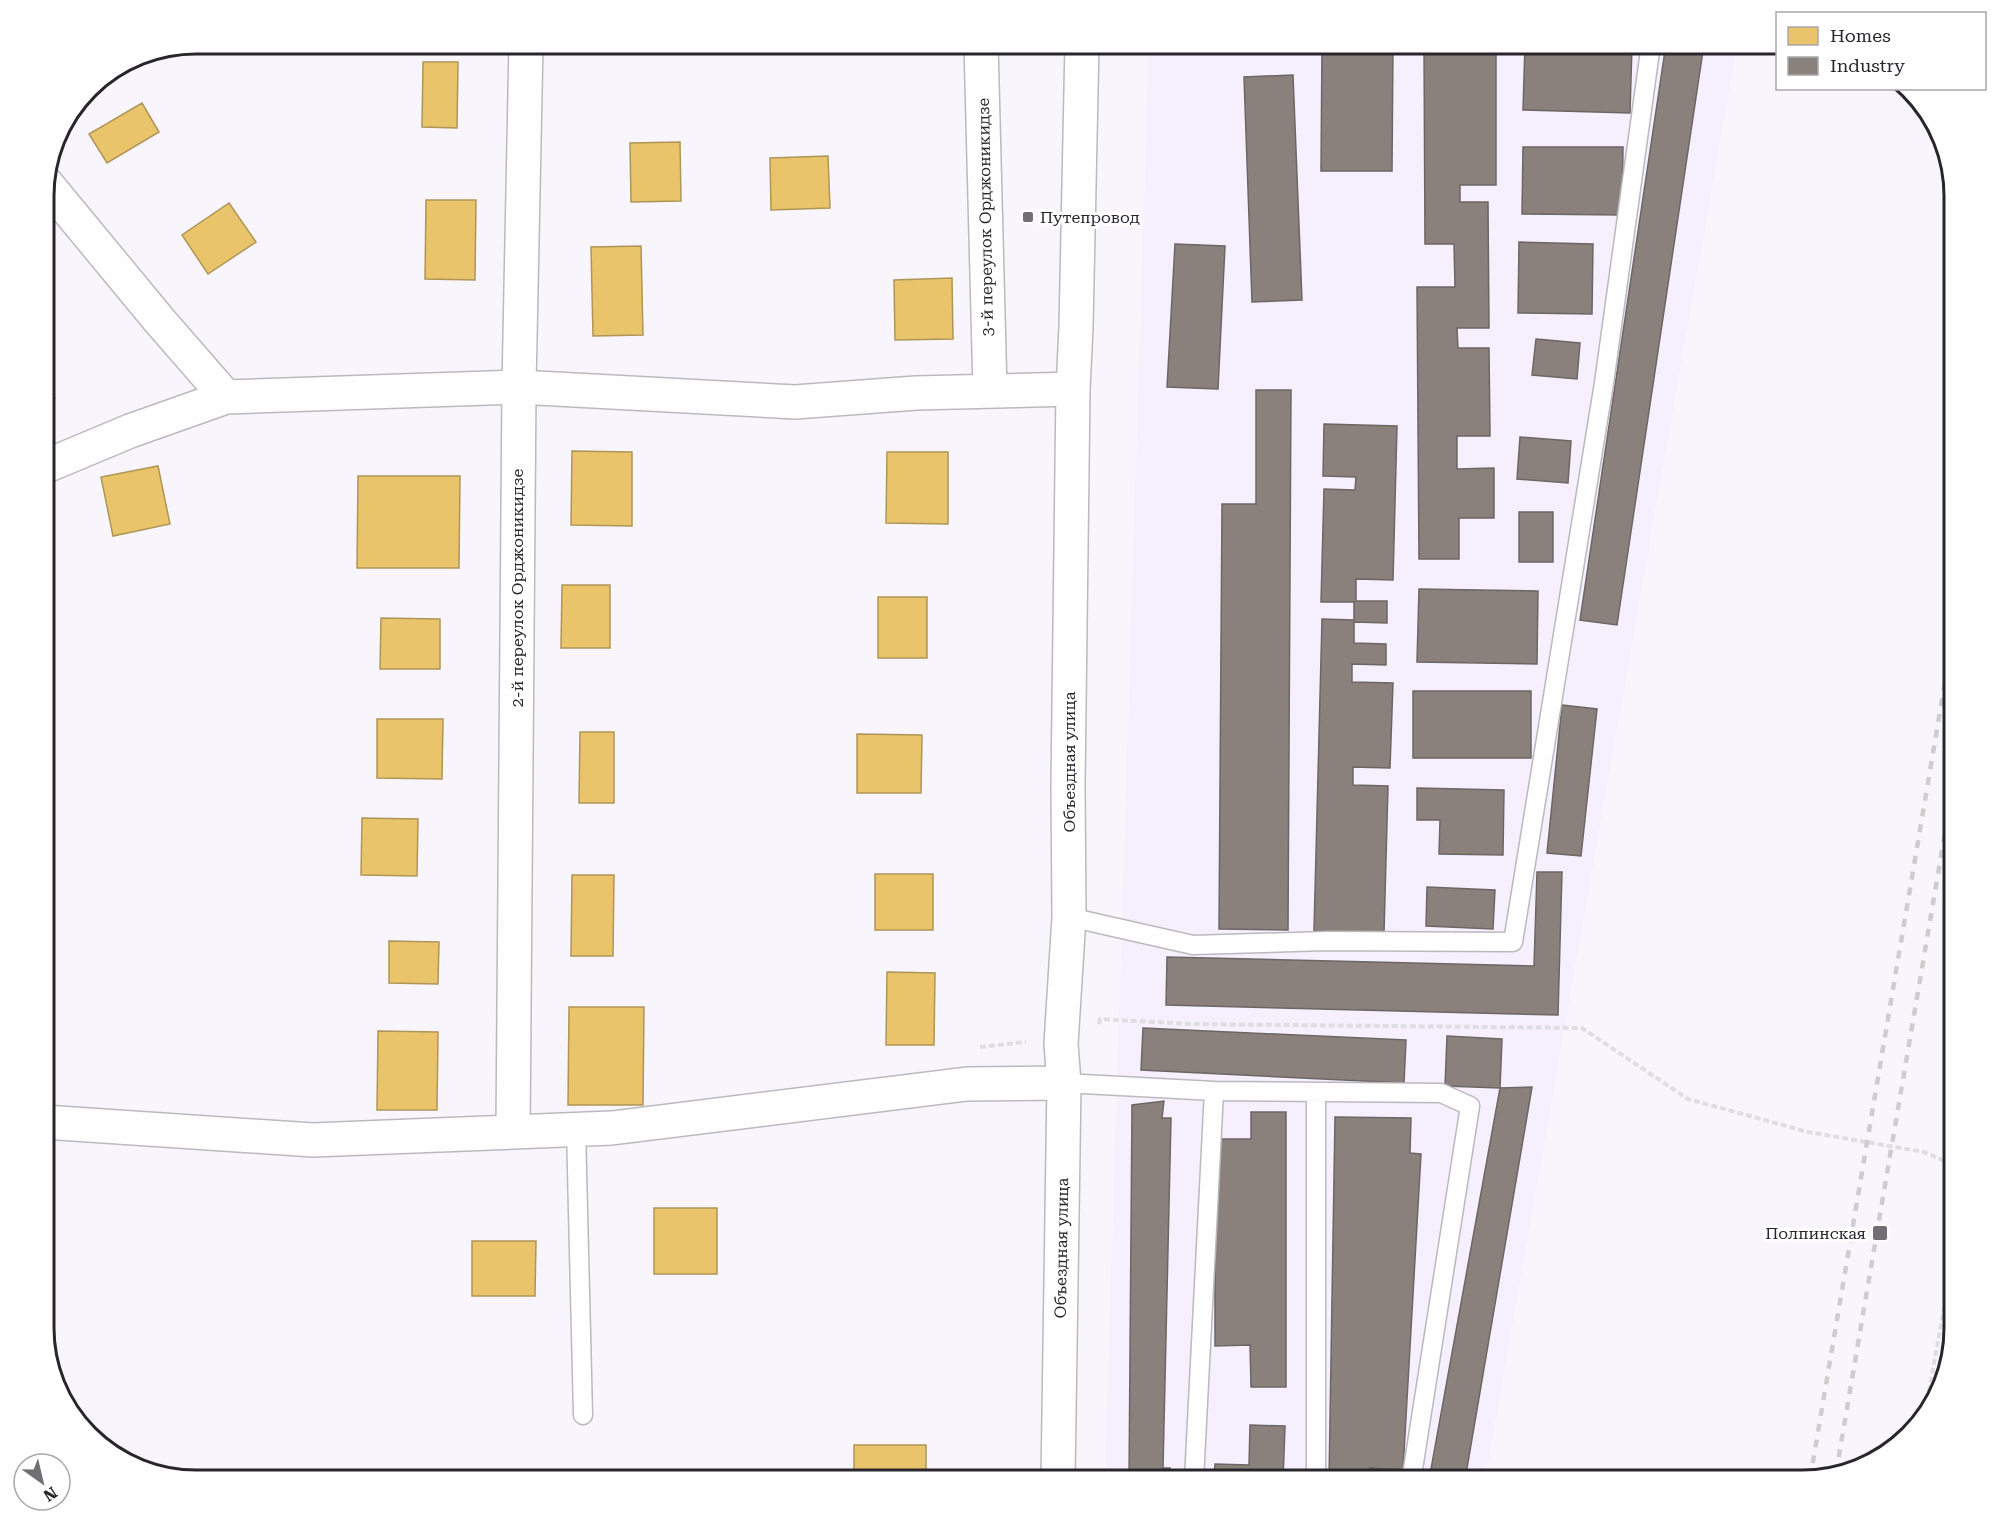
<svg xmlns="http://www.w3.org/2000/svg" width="1998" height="1524" font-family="'Roboto Serif',serif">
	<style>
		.built { fill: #f5effe }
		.homes { fill: #e9c46a; stroke: #af9557; stroke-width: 1.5 }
		.industry { fill: #8a817c; stroke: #6d6664; stroke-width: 1.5 }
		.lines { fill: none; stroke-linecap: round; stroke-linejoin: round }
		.service-casing { stroke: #bbb9be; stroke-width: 21 }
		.minor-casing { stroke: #bbb9be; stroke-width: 36 }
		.tertiary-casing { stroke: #bbb9be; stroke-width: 36 }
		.path { stroke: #dedee0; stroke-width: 4; stroke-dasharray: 6 3; stroke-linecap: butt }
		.service { stroke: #fefeff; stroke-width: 18 }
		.minor { stroke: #fefeff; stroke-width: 33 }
		.tertiary { stroke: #fefeff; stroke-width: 33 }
		.rail { stroke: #cdccce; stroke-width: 4.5; stroke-dasharray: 8 8; stroke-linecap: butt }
		.poi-dot { fill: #716f74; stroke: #fff; stroke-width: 2 }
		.labels { text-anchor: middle; stroke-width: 6; stroke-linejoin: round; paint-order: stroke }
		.street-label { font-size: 16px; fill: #28262b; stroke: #fff }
		.poi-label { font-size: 16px; fill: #28262b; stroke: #fff; text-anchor: start }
		.rim { fill: none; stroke: #28262b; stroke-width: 3 }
	</style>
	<rect width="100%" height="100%" fill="#f8f6fc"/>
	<path class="built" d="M1149,44h588l-252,1436h-380z"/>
	<path class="homes" d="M423,62h35l-1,66 -35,-1z
		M142,103l17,29 -52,31 -18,-29z
		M680,142l1,59 -50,1 -1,-59z
		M828,156l2,52 -59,2 -1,-52z
		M426,200h50l-1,80 -50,-1z
		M229,203l27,39 -48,32 -26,-39z
		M641,246l2,89 -50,1 -2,-89z
		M952,278l1,61 -58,1 -1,-60z
		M44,381l11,17 -11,8z
		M572,451l60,1v74l-61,-1z
		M887,452h61v72l-62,-1z
		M158,466l12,58 -57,12 -12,-59z
		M358,476h102l-1,92h-102z
		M562,585h48v63h-49z
		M878,597h49v61h-49z
		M381,618l59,1v50h-60z
		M377,719h66l-1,60 -65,-1z
		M580,732h34v71h-35z
		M857,734l65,1 -1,58h-64z
		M362,818l56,1 -1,57 -56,-1z
		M875,874h58v56h-58z
		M572,875h42l-1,81h-42z
		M389,941l50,1 -1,42 -49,-1z
		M887,972l48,1 -1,72h-48z
		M569,1007h75l-1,98h-75z
		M378,1031l60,1 -1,78h-60z
		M654,1208h63v66h-63z
		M472,1241h64l-1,55h-63z
		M854,1445h72v35h-72z"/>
	<path class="industry" d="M1322,44h71l-1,127h-71z
		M1424,44h72v141h-36v17h28l1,126h-32l1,20h31l1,88h-33v33l37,-1v50h-35v41h-40l-2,-272h38l-1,-43h-29z
		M1525,44l107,1 -2,68 -107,-3z
		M1666,44h38l-87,581 -37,-5z
		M1293,75l9,225 -50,2 -8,-225z
		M1523,147h100l-1,68 -100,-1z
		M1519,242l74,2 -1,70 -74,-1z
		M1175,244l50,2 -7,143 -51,-2z
		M1536,339l44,4 -3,36 -45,-4z
		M1256,390h35l-3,540 -69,-1 3,-425h34z
		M1324,424l73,2 -4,154 -37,-1v22h31v22l-33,-1v21l32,1v21l-34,-1v18l41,1 -3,85 -37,-1v18l35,1 -4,147 -70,-2 8,-312 32,1v-18h-33l3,-113 31,1 1,-13 -33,-1z
		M1520,437l51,4 -3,42 -51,-4z
		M1519,512h34v50h-34z
		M1419,589l119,2 -1,73 -120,-2z
		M1413,691h118v67h-118z
		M1562,705l35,4 -16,147 -34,-3z
		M1417,788l87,2 -1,65 -64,-1 1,-34h-23z
		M1537,872h25l-4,143 -392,-10 1,-48 367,9z
		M1427,887l68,3 -2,39 -67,-3z
		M1143,1028l263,12 -2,43 -263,-13z
		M1447,1036l55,3 -2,49 -55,-2z
		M1532,1087l-67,393h-36l71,-392z
		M1164,1101l-2,17h9l-8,350h7v12h-41l3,-375z
		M1251,1112h35v275h-35l-1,-42 -35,1v-207h36z
		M1335,1117l76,1 -1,35 11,1 -18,316 -33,-2v12h-41z
		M1250,1425l35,1 -2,54h-69l1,-16 34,1z"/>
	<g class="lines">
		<defs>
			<path id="service" d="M1069,917l124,28 133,-4 187,1 91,-559 47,-339
				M1064,1083l150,8 227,2 29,13 -57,363 -3,11
				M576,1129l7,286
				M1194,1480l20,-389
				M1316,1480v-388"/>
			<path id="minor" d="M981,44l9,347
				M45,182l114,138 67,77
				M44,467l86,-36 96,-34 293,-10 276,15 121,-9 157,-4
				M44,1122l269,18 200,-8 99,-4 355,-44 97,-1
				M513,1132l6,-745 7,-343"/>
			<path id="tertiary" d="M1058,1480l6,-397 -3,-39 8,-127 -1,-131 5,-397 3,-62 6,-283"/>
		</defs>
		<use href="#service" class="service-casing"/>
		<use href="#minor" class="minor-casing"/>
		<use href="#tertiary" class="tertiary-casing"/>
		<path class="path" d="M1099,1024l1,-5 91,5 391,4 106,71 120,33 116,20 30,13
			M980,1047l46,-5
			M1924,1418l30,-164"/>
		<use href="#service" class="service"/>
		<use href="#minor" class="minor"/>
		<use href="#tertiary" class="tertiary"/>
		<path class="rail" d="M1836,1473l118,-693
			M1810,1479l144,-850"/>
	</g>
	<g class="poi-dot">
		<rect x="1022" y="211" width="12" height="12" rx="3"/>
		<rect x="1872" y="1225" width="16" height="16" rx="3"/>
	</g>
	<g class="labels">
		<g class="street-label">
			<text transform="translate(985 217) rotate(-91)" y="6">3-й переулок Орджоникидзе</text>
			<text transform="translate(517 588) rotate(-90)" y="6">2-й переулок Орджоникидзе</text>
			<text transform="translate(1069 762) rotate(-90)" y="6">Объездная улица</text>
			<text transform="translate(1061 1248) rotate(-89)" y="6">Объездная улица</text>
		</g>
		<g class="poi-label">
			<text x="1040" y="223">Путепровод</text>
			<text x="1866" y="1239" text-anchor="end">Полпинская</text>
		</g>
	</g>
	<path d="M0 0H1998V1524H0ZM196 54H1802A142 142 0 0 1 1944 196V1328A142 142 0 0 1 1802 1470H196A142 142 0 0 1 54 1328V196A142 142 0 0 1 196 54Z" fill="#fff" fill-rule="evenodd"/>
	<path class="rim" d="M196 54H1802A142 142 0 0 1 1944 196V1328A142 142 0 0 1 1802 1470H196A142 142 0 0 1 54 1328V196A142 142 0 0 1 196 54Z"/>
	<rect x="1776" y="12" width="210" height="78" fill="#ffffff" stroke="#a9a8aa" stroke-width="1.5"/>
	<rect x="1788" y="27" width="30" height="18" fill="#e9c46a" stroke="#a9a8aa" stroke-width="1.5"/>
	<text x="1830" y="42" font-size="18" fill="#28262b">Homes</text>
	<rect x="1788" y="57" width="30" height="18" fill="#8a817c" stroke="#a9a8aa" stroke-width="1.5"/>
	<text x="1830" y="72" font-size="18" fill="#28262b">Industry</text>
	<g transform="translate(42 1482) rotate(146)"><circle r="28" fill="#ffffff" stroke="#a9a8aa" stroke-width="1.5"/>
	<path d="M0-4.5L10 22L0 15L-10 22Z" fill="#716f74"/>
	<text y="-9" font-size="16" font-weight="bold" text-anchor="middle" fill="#28262b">N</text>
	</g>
</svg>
